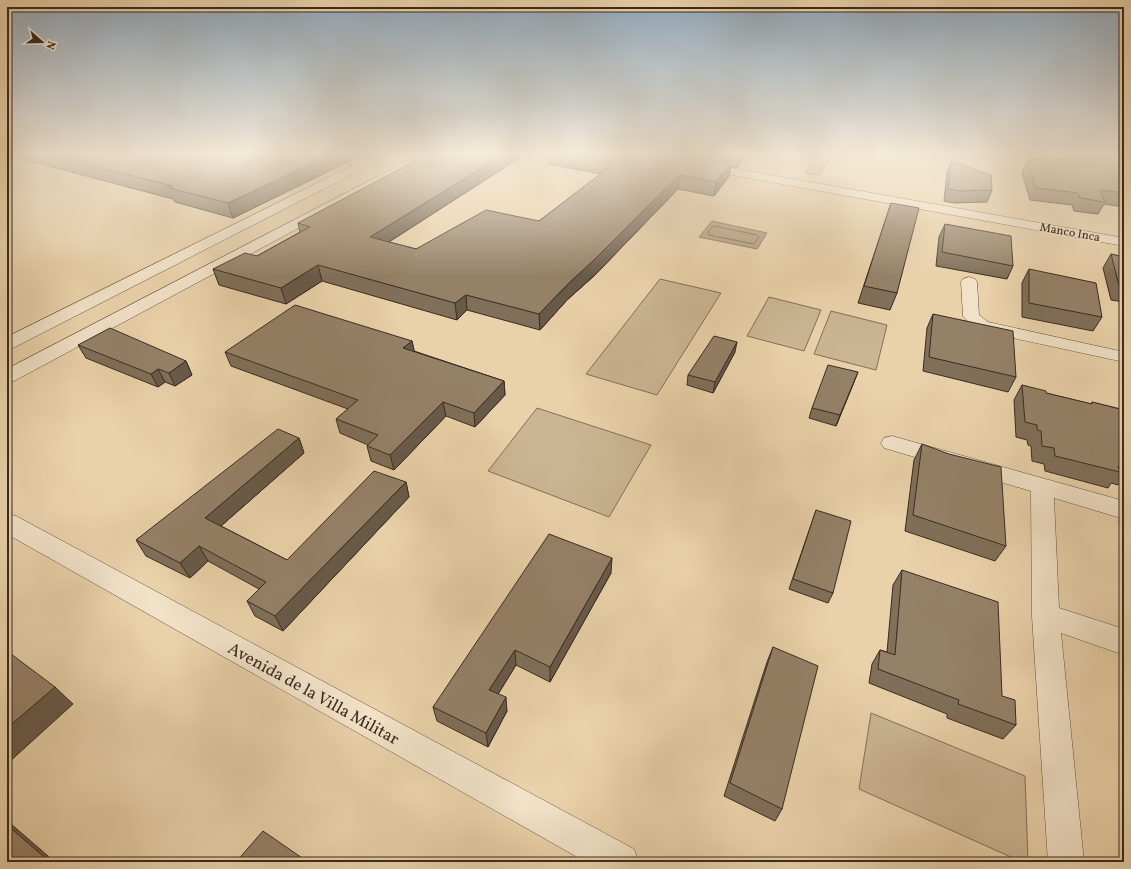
<svg xmlns="http://www.w3.org/2000/svg" width="1131" height="869" font-family="Vollkorn,serif">
	<style>
		.green { fill: #cbb592; stroke: #82705a }
		.water { fill: #ae997b; stroke: #806d57 }
		.lines { fill: none; stroke-linecap: round; stroke-linejoin: round }
		.shore { stroke: #74624e; stroke-width: 1 }
		.street-casing { stroke: #665443; stroke-width: 1 }
		.street { fill: #f1e1c7; fill-rule: evenodd }
		.wall { fill: #806f59; stroke: #3a2b21 }
		.shaded-wall { fill: #685a49; stroke: #3a2b21 }
		.building { fill: #958168; stroke: #3a2b21 }
		.labels { text-anchor: middle; stroke-width: 3; stroke-linejoin: round; paint-order: stroke }
		.far-street-label { font-size: 12px; fill: #3a2b21; stroke: #f1e1c7 }
		.near-street-label { font-size: 17px; fill: #3a2b21; stroke: #f1e1c7 }
	</style>
	<rect width="100%" height="100%" fill="#e9d1a9"/>
	<filter id="stains"><feTurbulence type="fractalNoise" baseFrequency=".005" numOctaves="4"/><feColorMatrix values="0 0 0 0 .2 0 0 0 0 .09 0 0 0 0 .02 0 0 0 .5 -.17"/></filter>
	<radialGradient id="worn" r=".72"><stop offset=".6" stop-color="#630" stop-opacity="0"/><stop offset="1" stop-color="#630" stop-opacity=".3"/></radialGradient>
	<path class="green" d="M817,155h15l-13,20 -14,-2z
		M660,279l61,14 -64,102 -71,-21z
		M769,297l52,13 -17,41 -57,-15z
		M831,311l56,14 -11,45 -62,-16z
		M537,408l114,37 -42,72 -121,-46z
		M871,713l154,63 3,86h-6l-163,-73z"/>
	<path class="water" d="M712,221l55,12 -10,16 -58,-12z"/>
	<g class="lines">
		<path class="shore" d="M714,226l43,9 2,2 -5,7 -45,-9 -1,-3z"/>
		<defs>
			<path id="street" d="M374,155h14l-2,2 -373,191 -6,1v-12z
				M419,155h14l-2,2 -417,224 -7,2v-14z
				M703,163l421,75v8l-425,-77 -2,-2 2,-2z
				M969,277l6,2 2,3 2,33 9,7 136,30v10l-148,-32 -13,-14 -2,-34 2,-3z
				M892,436l232,65v18l-70,-21 5,110 65,21v26l-63,-22 23,229h-36l-16,-246 -1,-125 -147,-43 -3,-5 3,-5z
				M7,514l9,2 618,333 5,13h-53l-579,-328z"/>
		</defs>
		<use href="#street" class="street-casing"/>
		<use href="#street" class="street"/>
	</g>
	<path class="wall" d="M7,155h355l-129,63 -58,-16 -2,-3z
		M524,155l-135,87 27,7 123,-28 62,-47 -53,-10v-9h199l-11,13 -5,-1 -2,9 -15,20 -36,-7 -83,86 -28,25 -27,30 -73,-20 -10,10 -135,-39 -36,23 -67,-19 -6,-16 44,-13 43,-24 -2,-9z
		M1028,155h93l2,7 1,1v44l-20,-3 -6,10 -24,-3 -2,-6 -42,-5 -8,-27 5,-12h3z
		M951,161l41,29 -5,12 -33,1 -10,-2 3,-28z
		M891,203l6,90 -7,17 -32,-7z
		M945,224l68,42 -6,13 -71,-13 3,-29z
		M1111,254l13,3v45l-13,-2 -8,-32z
		M1029,269l73,48 -9,14 -71,-14v-34z
		M933,314l83,63 -8,15 -85,-21 4,-43z
		M412,341l2,10 90,30 1,14 -30,32 -29,-11 -52,54 -23,-9 -4,-15 1,-1 -28,-12 -4,-14 12,-10 -117,-43 -6,-14z
		M78,345l108,16 6,14 -17,11 -10,-4 -7,5 -72,-29z
		M735,352l-22,41 -26,-8 1,-10z
		M854,382l-18,44 -27,-8 3,-10z
		M1022,385l24,8 45,11 1,-2 32,8v68l-6,7 -7,-2 -3,5 -63,-17 -1,-7 -12,-3 -1,-15 -3,-1 -1,-5 -11,-3 -2,-37z
		M299,438l5,15 -83,73 66,34 119,-78 3,15 -126,134 -28,-15 -8,-15 12,-12 -51,-28 -18,17 -44,-22 -10,-16z
		M922,444l84,102 -11,15 -90,-30 9,-71z
		M816,510l17,83 -5,10 -39,-14z
		M1124,514v32l-5,-25z
		M902,570l100,126 14,29 -13,14 -56,-21v-4l-78,-31 3,-19 8,-14 7,2 6,-67z
		M611,573l-61,109 -34,-17 -18,29 9,17 -19,36 -51,-26 -4,-14z
		M773,647l9,162 -7,12 -51,-25 43,-134z"/>
	<path class="shaded-wall" d="M331,155h31l-129,63 -5,-15z
		M503,155h21l-151,97 -3,-15z
		M738,155h9l-11,13z
		M731,163l-2,13 -15,20 2,-14z
		M679,175l-1,14 -83,86 -28,25 -27,30 -1,-16 29,-30z
		M318,265l4,16 -36,23 -5,-16z
		M466,295l1,15 -10,10 -2,-17z
		M412,341l3,13 -12,-6z
		M737,342l-2,10 -22,41 2,-11z
		M186,361l6,14 -17,11 -6,-13z
		M158,369l7,13 -7,5 -7,-13z
		M858,372l-4,10 -18,44 4,-11z
		M504,381l1,14 -30,32 -1,-14z
		M443,402l3,14 -52,54 -4,-15z
		M299,438l5,15 -91,80 -8,-15z
		M406,482l3,15 -126,134 -8,-15z
		M199,546l9,15 -18,17 -10,-15z
		M612,558l-1,15 -61,109v-15z
		M515,650l1,15 -24,39 -3,-14z
		M55,687l18,17 -66,60v-36z
		M506,697l1,14 -19,36 -2,-14z
		M7,822l4,2 44,38h-5l-43,-37z"/>
	<path class="building" d="M49,155h282l-103,48 -59,-15 4,-2z
		M426,155h77l-133,82 46,12 70,-39 53,11 76,-58 -46,-8h113l49,8 -15,19 -37,-7 -84,84 -27,25 -29,30 -73,-19 -11,8 -137,-38 -37,23 -68,-19 32,-16 12,3 53,-29 -12,-4z
		M1036,155h85l2,7 1,1v30l-24,-3 5,12 -25,-4 -2,-5 -42,-5 -9,-27 7,1 -1,-5 3,1z
		M951,161l40,14 1,15 -33,1 -11,-2z
		M891,203l28,5 -22,85 -33,-7z
		M945,224l66,12 2,30 -71,-14z
		M1111,254l13,3v30l-5,-1z
		M1029,269l67,14 6,34 -73,-14z
		M295,305l117,36 -9,7 101,33 -30,32 -31,-11 -53,53 -23,-9 11,-11 -42,-16 22,-19 -133,-48z
		M933,314l80,17 3,46 -87,-20z
		M110,328l76,33 -17,12 -11,-4 -7,5 -73,-29z
		M714,336l23,6 -22,40 -27,-7z
		M828,365l30,7 -18,43 -28,-7z
		M1022,385l24,6v2l46,11v-2l32,8v58l-6,-2 2,6 -65,-16 -1,-8 -12,-2 -1,-15 -4,-1v-5l-12,-3z
		M278,429l21,9 -94,80 82,42 87,-89 32,11 -131,134 -28,-15 19,-19 -67,-36 -19,17 -44,-23z
		M922,444l27,10 52,13 5,79 -93,-31z
		M816,510l35,11 -18,72 -40,-14z
		M549,534l63,24 -62,109 -35,-17 -26,40 17,7 -20,36 -53,-26z
		M902,570l96,32 4,94 13,4 1,25 -58,-21 1,-4 -81,-31 2,-19 15,5z
		M773,647l45,19 -36,143 -52,-26z
		M7,651l48,36 -48,41z
		M7,825l43,37h-43z
		M263,831l45,31h-72z"/>
	<linearGradient id="sky" x2="0" y2="1"><stop stop-color="#91a9bc"/><stop offset="0.56" stop-color="#f5ead8"/><stop offset="1" stop-color="#f5ead8" stop-opacity="0"/></linearGradient>
	<rect width="1131" height="276" fill="url(#sky)"/>
	<g class="labels">
		<g class="far-street-label">
			<text transform="translate(1070 232) rotate(10)" y="4">Manco Inca</text>
		</g>
		<g class="near-street-label">
			<text transform="translate(314 693) rotate(29)" y="6">Avenida de la Villa Militar</text>
		</g>
	</g>
	<rect width="1131" height="869" fill="none" stroke="#e9d1a9" stroke-width="24"/>
	<rect x="8" y="8" width="1115" height="853" fill="none" stroke="#3a2b21" stroke-width="2"/>
	<rect x="12" y="12" width="1107" height="845" fill="none" stroke="#3a2b21"/>
	<g transform="translate(42 42) rotate(110)" stroke="#f1e1c7" stroke-width="3" paint-order="stroke">
	<path d="M0-3L7 15L0 10L-7 15Z" fill="#3a2b21"/>
	<text y="-6" font-size="11" font-weight="bold" text-anchor="middle" fill="#3a2b21">N</text>
	</g>
	<rect width="100%" height="100%" filter="url(#stains)"/>
	<rect width="100%" height="100%" fill="url(#worn)"/>
</svg>
